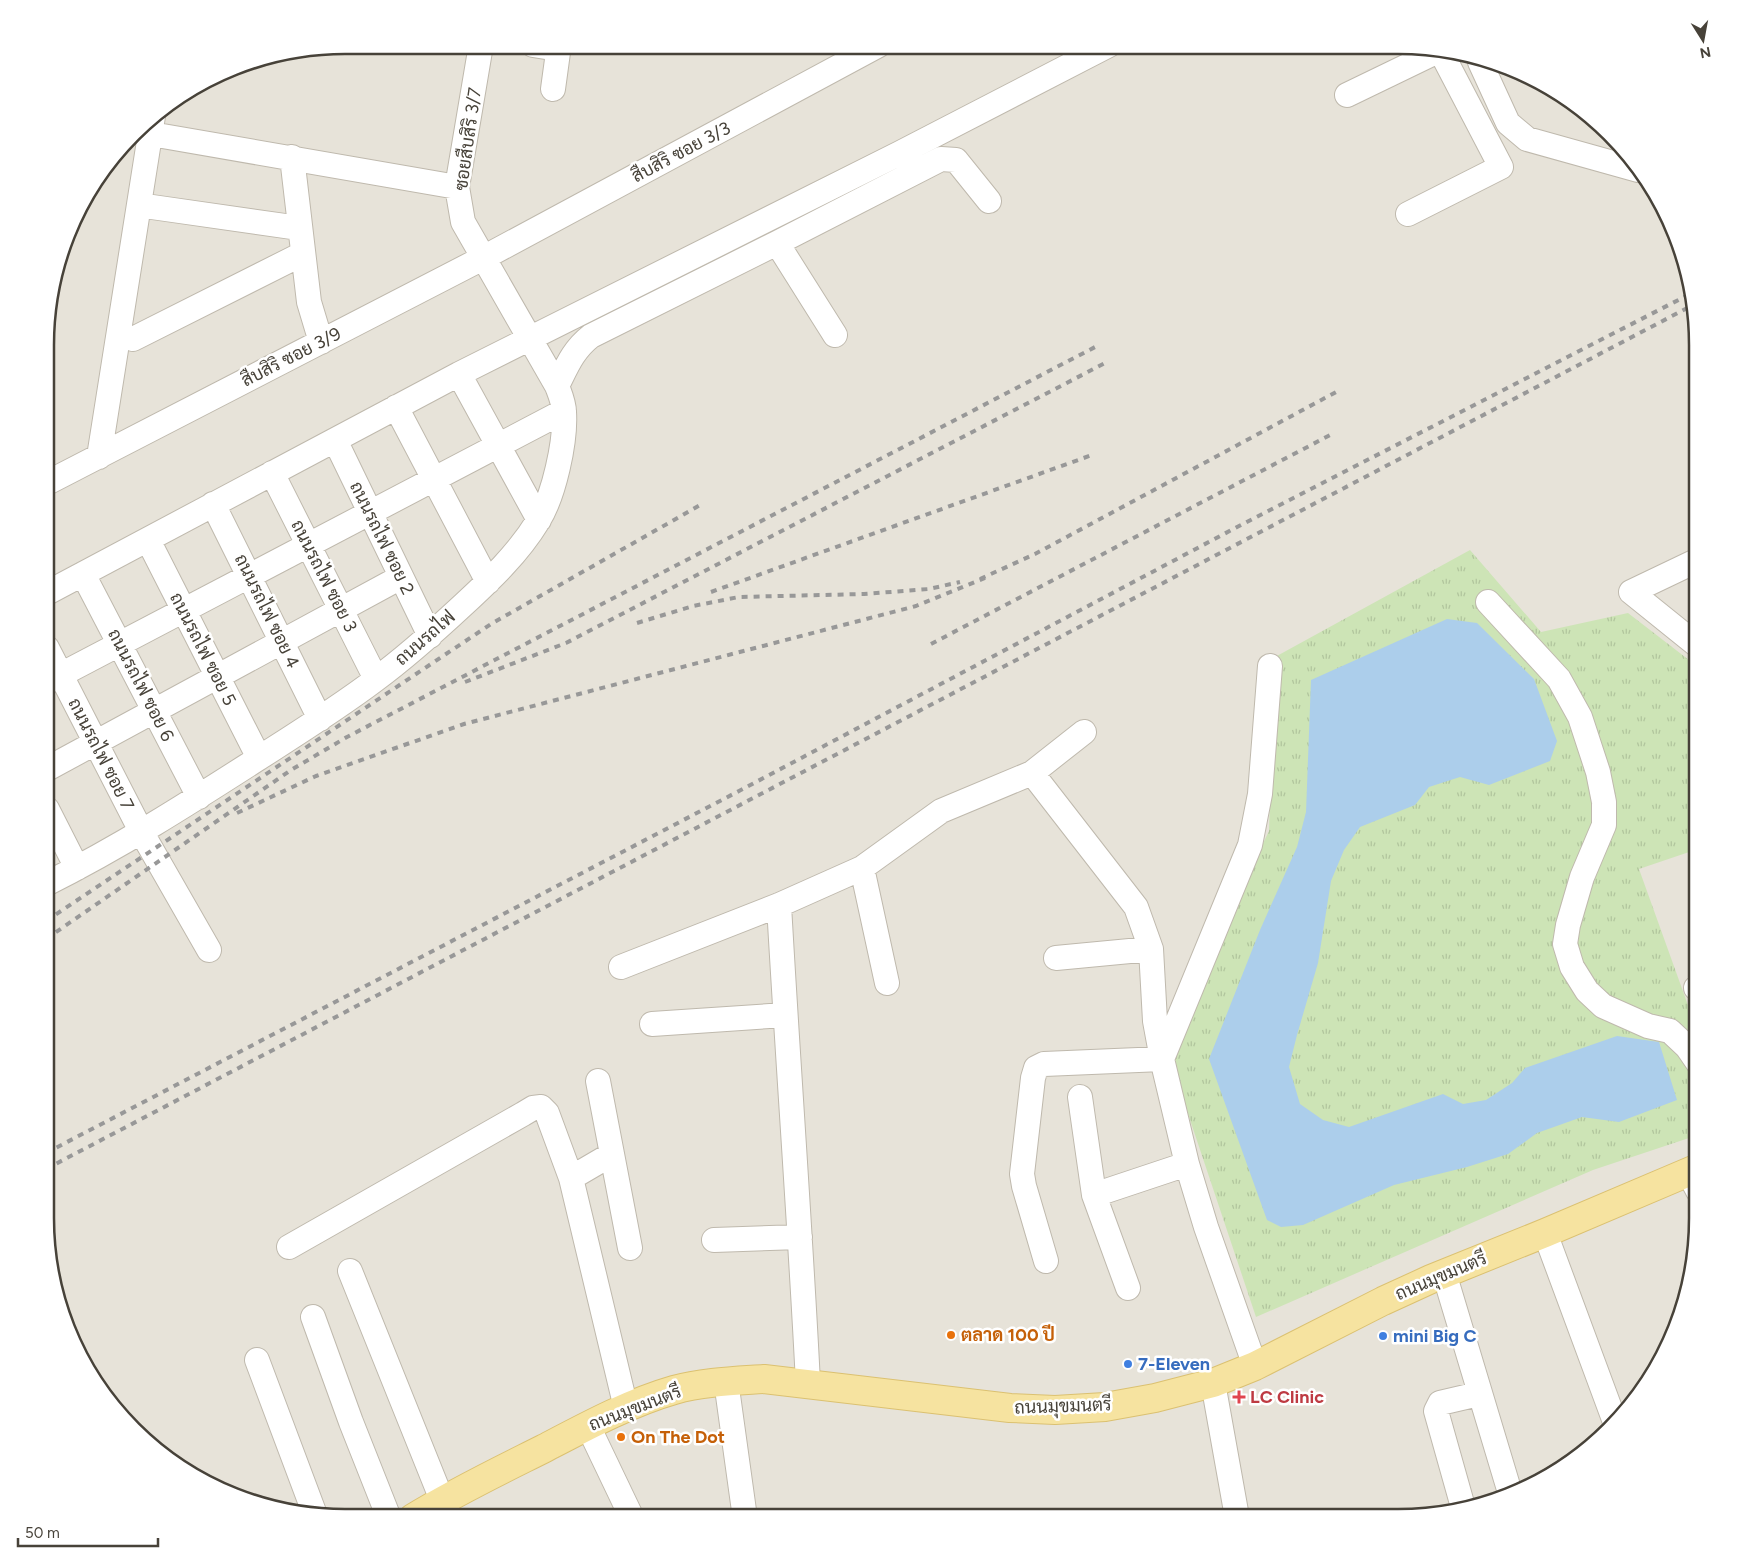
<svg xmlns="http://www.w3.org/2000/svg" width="1743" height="1563" font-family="Figtree,Sarabun,sans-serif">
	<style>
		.residential { fill: #e7e3d9 }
		.park { fill: url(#park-tufts) }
		.water { fill: #acceeb }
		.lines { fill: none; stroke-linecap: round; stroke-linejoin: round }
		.minor-casing { stroke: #bfb9ad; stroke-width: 26 }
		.major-casing { stroke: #dbc171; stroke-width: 30 }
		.minor { stroke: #fff; stroke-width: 24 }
		.major { stroke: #f6e3a0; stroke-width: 28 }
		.rail { stroke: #989898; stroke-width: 4; stroke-dasharray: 6 6; stroke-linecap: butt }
		.food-dot { fill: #e8710a; stroke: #fff; stroke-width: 2 }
		.shop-dot { fill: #3f7fe0; stroke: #fff; stroke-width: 2 }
		.health-dot { fill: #e0444e; stroke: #fff; stroke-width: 2 }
		.labels { text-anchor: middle; stroke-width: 5; stroke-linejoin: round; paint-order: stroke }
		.street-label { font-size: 18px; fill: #474239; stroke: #fff }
		.food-label { font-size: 18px; font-weight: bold; fill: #c56008; stroke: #fff; text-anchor: start }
		.shop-label { font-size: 18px; font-weight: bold; fill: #366cbe; stroke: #fff; text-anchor: start }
		.health-label { font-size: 18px; font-weight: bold; fill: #be3a42; stroke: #fff; text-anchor: start }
		.rim { fill: none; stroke: #474239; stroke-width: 2.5 }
	</style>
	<defs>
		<pattern id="park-tufts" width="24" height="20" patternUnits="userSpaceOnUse" patternTransform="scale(1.25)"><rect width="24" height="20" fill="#cde4b6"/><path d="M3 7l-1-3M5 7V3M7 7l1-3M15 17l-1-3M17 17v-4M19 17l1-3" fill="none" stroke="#b1c59d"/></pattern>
	</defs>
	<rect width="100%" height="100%" fill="#f4f1ea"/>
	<path class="residential" d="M345,45l1073,1 113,30 92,71 52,83 22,95 1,893 -23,115 -28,52 -51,58 -83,52 -96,22 -1072,1 -115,-23 -67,-39 -43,-40 -52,-83 -22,-96 2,-932 37,-110 62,-76 101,-58z"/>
	<path class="park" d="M1470,550l71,82 87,-19 70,54v182l-59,20 59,164v102l-105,35 -337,147 -86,-257 47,-122 52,-107 6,-174z"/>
	<path class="water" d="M1447,619l30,4 57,56 23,62 -7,20 -61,24 -29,-8 -31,10 -14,18 -55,22 -16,23 -13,31 -13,82 -21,72 -8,32 11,37 23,16 26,7 94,-33 20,10 23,-4 26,-17 13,-15 92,-32 42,6 18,58 -58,22 -37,-5 -45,16 -29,21 -41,13 -73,18 -91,40 -22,2 -14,-7 -58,-161 51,-129 37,-83 9,-35 5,-132z"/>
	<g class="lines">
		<defs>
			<path id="minor" d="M533,45l25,4
				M1480,62l28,61 19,16 111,31
				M553,89l6,-44
				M1347,95l91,-44
				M151,134l306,53
				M292,157l17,145 12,40
				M152,207l147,21
				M1408,214l93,-47 -60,-115
				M777,243l58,92
				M133,339l169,-85
				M459,374l80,146
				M557,386c10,-20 16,-36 34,-50l186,-93 164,-84 15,1 33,41
				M396,407l92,175
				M335,440l95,196
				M99,457l54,-341
				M272,473l104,206
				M47,483l436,-225 396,-213
				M213,504l107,215
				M148,540l111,218
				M1698,560l-67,32 67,54
				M83,574l116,223
				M47,593l412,-219 441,-221 209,-108
				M1488,602l71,77 21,38 18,55 6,30v23l-22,52 -14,48 -3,19 7,23 15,24 16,15 45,20 22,5 17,16 11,16
				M47,648l95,185 67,117
				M47,682l517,-271
				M47,769l354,-192
				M1032,773l104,134 15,42 4,72 7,38 25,105 19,63 49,139
				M47,809l30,59
				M862,868l25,115
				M46,884c74,-37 143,-81 213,-126 39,-25 79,-50 116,-78 31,-23 59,-48 87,-74 28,-26 56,-52 76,-85 16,-25 28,-80 26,-109 0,-9 -4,-18 -7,-26l-94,-164 -6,-35 24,-142
				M779,905c9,160 21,319 29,478
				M1056,958l95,-9
				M621,967l158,-62 83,-37 79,-57 91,-38 52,-41
				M1696,988h2
				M652,1024l133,-9
				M598,1081l32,167
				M1080,1097l14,98 34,93
				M1688,1172l10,19
				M571,1178l41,-24
				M1094,1195l93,-31
				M1545,1233l70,189
				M714,1240l86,-3
				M289,1247l234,-133 10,-6 8,-1 6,6 24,65 55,230
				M1046,1261l-22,-75 -2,-12 11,-96 3,-10 8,-4 118,-5 88,-214 10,-51 10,-128
				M350,1271l92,229
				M1444,1273l67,223
				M313,1317l38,105 38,96
				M257,1360l57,152
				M726,1381l19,137
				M1213,1383l24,134
				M588,1426l44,92
				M1463,1507l-27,-96 4,-8 30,-7"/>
			<path id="major" d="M413,1518c42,-26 86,-47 130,-69 42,-22 86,-46 131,-59 29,-8 61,-9 90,-11l246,29 45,2 50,-3 50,-9 58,-15 42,-17 128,-65 48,-22 114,-46 153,-65"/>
		</defs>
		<use href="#minor" class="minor-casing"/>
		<use href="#major" class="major-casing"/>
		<use href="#minor" class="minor"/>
		<use href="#major" class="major"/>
		<path class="rail" d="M980,579l55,-25 303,-163
			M711,592l381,-137
			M637,623l56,-17 46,-9 125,-3 65,-5 31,-7
			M931,644l403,-211
			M465,682l101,-39 541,-281
			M237,813l79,-37 148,-52 452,-118 69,-28
			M46,921l445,-297 211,-120
			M46,939l245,-169 56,-33 750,-391
			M46,1153l693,-362 500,-265 451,-232
			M46,1169l1647,-864"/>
	</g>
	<g class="food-dot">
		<circle cx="951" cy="1335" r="5"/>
		<circle cx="621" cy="1437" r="5"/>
	</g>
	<g class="shop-dot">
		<circle cx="1383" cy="1336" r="5"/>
		<circle cx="1128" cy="1364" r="5"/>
	</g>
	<path class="health-dot" d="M1236.5 1389.5h5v5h5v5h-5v5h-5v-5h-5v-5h5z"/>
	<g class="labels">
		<g class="street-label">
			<text transform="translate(468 139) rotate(-82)" y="6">ซอยสืบสิริ 3/7</text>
			<text transform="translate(681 152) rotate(-28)" y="6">สืบสิริ ซอย 3/3</text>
			<text transform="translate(291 357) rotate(-27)" y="6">สืบสิริ ซอย 3/9</text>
			<text transform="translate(382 538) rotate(64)" y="6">ถนนรถไฟ ซอย 2</text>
			<text transform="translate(324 576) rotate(63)" y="6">ถนนรถไฟ ซอย 3</text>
			<text transform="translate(267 611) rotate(64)" y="6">ถนนรถไฟ ซอย 4</text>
			<text transform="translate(425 638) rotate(-41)" y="6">ถนนรถไฟ</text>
			<text transform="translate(203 649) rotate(63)" y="6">ถนนรถไฟ ซอย 5</text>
			<text transform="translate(141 685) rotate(63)" y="6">ถนนรถไฟ ซอย 6</text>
			<text transform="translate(101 754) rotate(63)" y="6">ถนนรถไฟ ซอย 7</text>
			<text transform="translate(1441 1276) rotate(-23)" y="6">ถนนมุขมนตรี</text>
			<text transform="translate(1063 1406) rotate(-2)" y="6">ถนนมุขมนตรี</text>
			<text transform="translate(635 1408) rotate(-21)" y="6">ถนนมุขมนตรี</text>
		</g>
		<g class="food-label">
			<text x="961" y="1341">ตลาด 100 ปี</text>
			<text x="631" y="1443">On The Dot</text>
		</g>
		<g class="shop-label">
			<text x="1393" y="1342">mini Big C</text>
			<text x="1138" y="1370">7-Eleven</text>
		</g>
		<g class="health-label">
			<text x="1250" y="1403">LC Clinic</text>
		</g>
	</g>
	<path d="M0 0H1743V1563H0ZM345 54H1398A291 291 0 0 1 1689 345V1218A291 291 0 0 1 1398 1509H345A291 291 0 0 1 54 1218V345A291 291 0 0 1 345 54Z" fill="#fff" fill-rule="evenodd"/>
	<path class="rim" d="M345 54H1398A291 291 0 0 1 1689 345V1218A291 291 0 0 1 1398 1509H345A291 291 0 0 1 54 1218V345A291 291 0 0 1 345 54Z"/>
	<g transform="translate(1703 40) rotate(169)" stroke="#ffffff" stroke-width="4" paint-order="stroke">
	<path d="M0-4L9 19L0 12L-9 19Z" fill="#474239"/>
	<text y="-8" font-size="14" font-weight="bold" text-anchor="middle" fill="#474239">N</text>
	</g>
	<path d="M18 1538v8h140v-8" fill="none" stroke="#474239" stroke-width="2.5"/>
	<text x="25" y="1538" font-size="15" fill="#474239" stroke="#ffffff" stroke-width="4" paint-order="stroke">50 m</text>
</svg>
